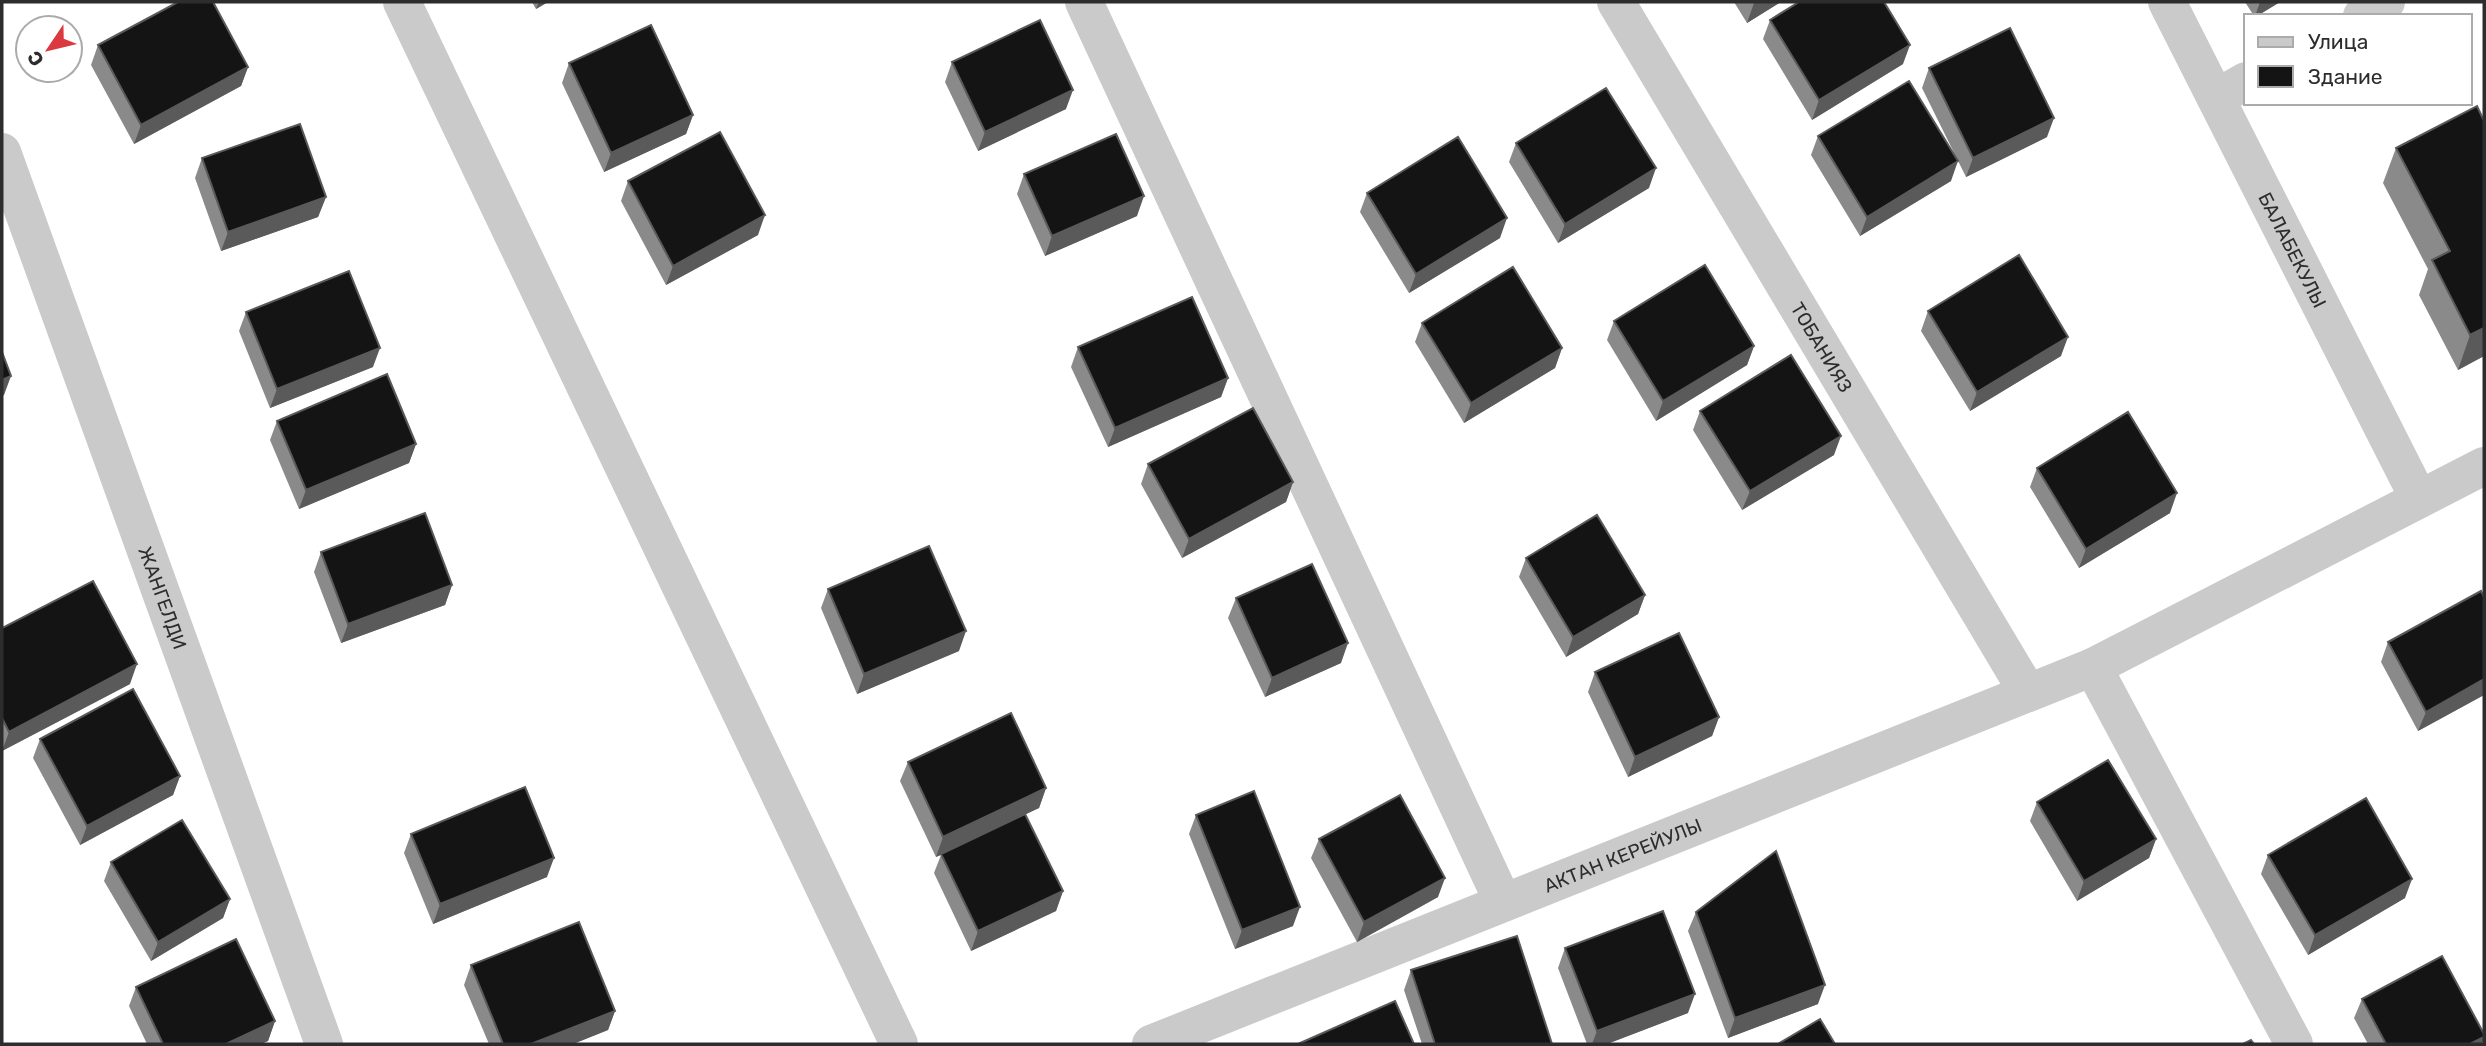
<svg xmlns="http://www.w3.org/2000/svg" width="2486" height="1046" font-family="Rubik,sans-serif">
	<style>
		.lines { fill: none; stroke-linecap: round; stroke-linejoin: round }
		.minor { stroke: #cacaca; stroke-width: 38 }
		.wall { fill: #8a8a8a }
		.shaded-wall { fill: #5a5a5a }
		.building { fill: #141414; stroke: #5a5a5a; stroke-width: 2 }
		.labels { text-anchor: middle; stroke-width: 7; stroke-linejoin: round; paint-order: stroke }
		.street-label { font-size: 19px; fill: #2d2d2d; stroke: #fff }
	</style>
	<rect width="100%" height="100%" fill="#fff"/>
	<g class="lines">
		<g class="minor">
			<path d="M402,2l497,1042"/>
			<path d="M1084,2l419,900"/>
			<path id="s1" d="M1616,2l412,691"/>
			<path id="s2" d="M2167,2l252,497"/>
			<path d="M2362,16l24,-14"/>
			<path d="M2216,98l30,-17"/>
			<path id="s3" d="M2,152l322,892"/>
			<path id="s4" d="M1151,1044l942,-377"/>
			<path d="M2294,1044l-201,-377 391,-201"/>
		</g>
	</g>
	<path class="wall" d="M532,2h16l-12,7z
		M1734,2h47l-34,21z
		M2245,2h35l-23,14h-3z
		M1770,20l133,44 -91,56 -49,-81z
		M98,45l150,22 -7,19 -107,58 -43,-79z
		M952,62l114,47 -88,42 -33,-69z
		M569,63l124,52 -7,19 -82,38 -42,-89z
		M1929,68l118,69 -81,40 -44,-89z
		M2484,121v235l-26,14 -39,-75 9,-26 -45,-86 13,-35z
		M1818,136l133,45 -91,55 -49,-81z
		M1516,143l133,45 -91,55 -49,-81z
		M202,158l124,39 -8,20 -97,34 -26,-73z
		M1024,174l113,42 -92,40 -28,-62z
		M628,181l130,54 -92,50 -45,-84z
		M1367,193l133,45 -91,55 -49,-81z
		M1928,311l133,45 -91,55 -49,-80z
		M246,312l127,55 -103,41 -31,-77z
		M1614,321l140,25 -7,19 -91,56 -49,-81z
		M1422,323l140,25 -7,20 -91,55 -49,-81z
		M1078,347l150,31 -7,19 -113,50 -37,-80z
		M1700,411l134,44 -92,55 -49,-80z
		M277,421l139,23 -7,19 -110,46 -29,-69z
		M1148,464l145,18 -7,20 -104,56 -41,-74z
		M2037,468l133,45 -91,55 -49,-81z
		M321,552l131,33 -7,20 -104,38 -27,-71z
		M1526,558l119,37 -7,19 -72,43 -47,-80z
		M828,589l131,62 -102,43 -36,-86z
		M2484,597v98l-66,36 -37,-69 7,-20z
		M1236,598l105,65 -76,34 -37,-79z
		M2,628l128,56 -128,67z
		M1595,672l124,45 -7,19 -84,41 -40,-85z
		M40,739l140,37 -7,19 -93,50 -47,-87z
		M908,762l138,26 -7,20 -14,6 38,77 -7,20 -85,40 -37,-78 7,-18 -5,2 -36,-76z
		M2037,802l119,37 -7,19 -72,43 -47,-80z
		M1196,815l97,111 -58,23 -46,-115z
		M411,834l136,43 -114,47 -29,-71z
		M1319,839l119,58 -81,45 -46,-84z
		M2268,855l137,43 -97,57 -47,-81z
		M111,862l119,37 -7,19 -72,43 -47,-80z
		M1696,912l122,92 -90,34 -40,-107z
		M1565,948l123,65 -81,31h-20l-29,-76z
		M471,965l144,46 -7,19 -35,14h-84l-25,-59z
		M1411,970l141,74h-130l-18,-54z
		M136,987l139,34 -7,20 -7,3h-114l-18,-38z
		M2362,999l122,40 -2,5h-114l-14,-26z"/>
	<path class="shaded-wall" d="M539,2h9l-12,7z
		M1756,2h25l-34,21 7,-20z
		M2260,2h20l-23,14h-2z
		M1910,45l-7,19 -91,56 7,-20z
		M248,67l-7,19 -107,58 7,-19z
		M1073,90l-7,19 -88,42 7,-19z
		M693,115l-7,19 -82,38 7,-19z
		M2054,118l-7,19 -81,40 7,-19z
		M1958,161l-7,20 -91,55 7,-19z
		M1656,168l-7,20 -91,55 7,-19z
		M1144,196l-7,20 -92,40 7,-20z
		M326,197l-8,20 -97,34 7,-19z
		M765,215l-7,20 -92,50 7,-19z
		M1507,218l-7,20 -91,55 7,-19z
		M2484,328v28l-26,14 12,-35z
		M2068,337l-7,19 -91,55 7,-19z
		M1754,346l-7,19 -91,56 7,-20z
		M380,348l-7,19 -103,41 7,-19z
		M1562,348l-7,20 -91,55 7,-20z
		M11,376l-7,19 -2,1v-16z
		M1228,378l-7,19 -113,50 7,-19z
		M1841,436l-7,19 -92,55 8,-19z
		M416,444l-7,19 -110,46 7,-19z
		M1293,482l-7,20 -104,56 7,-19z
		M2177,493l-7,20 -91,55 7,-19z
		M452,585l-7,20 -104,38 7,-19z
		M1645,595l-7,19 -72,43 7,-20z
		M966,631l-7,20 -102,43 7,-20z
		M1348,643l-7,20 -76,34 7,-19z
		M137,664l-7,20 -128,67 7,-19z
		M2484,679v16l-66,36 8,-19z
		M1719,717l-7,19 -84,41 7,-20z
		M180,776l-7,19 -93,50 7,-19z
		M1046,788l-7,20 -103,49 7,-20z
		M2156,839l-7,19 -72,43 7,-20z
		M554,858l-7,19 -114,47 7,-20z
		M1445,878l-7,19 -81,45 7,-20z
		M2412,879l-7,19 -97,57 7,-20z
		M1063,891l-7,20 -85,40 7,-20z
		M230,899l-7,19 -72,43 7,-19z
		M1300,907l-7,19 -58,23 7,-19z
		M1825,985l-7,19 -90,34 7,-20z
		M1695,994l-7,19 -81,31h-15l5,-13z
		M615,1011l-7,19 -35,14h-42z
		M275,1021l-7,20 -7,3h-35z
		M2484,1037l-2,7h-12z"/>
	<path class="building" d="M178,2h35l35,65 -107,58 -43,-80z
		M1799,2h85l26,43 -91,55 -49,-80z
		M1040,20l33,70 -88,42 -33,-70z
		M651,25l42,90 -82,38 -42,-90z
		M2010,28l44,90 -81,40 -44,-90z
		M1909,81l49,80 -91,56 -49,-81z
		M1606,88l50,80 -91,56 -49,-81z
		M2477,106l7,15v207l-14,7 -38,-75 18,-9 -54,-103z
		M300,124l26,73 -98,35 -26,-74z
		M720,132l45,83 -92,51 -45,-85z
		M1116,134l28,62 -92,40 -28,-62z
		M1458,137l49,81 -91,56 -49,-81z
		M2019,255l49,82 -91,55 -49,-81z
		M1705,265l49,81 -91,55 -49,-80z
		M1513,267l49,81 -91,55 -49,-80z
		M349,271l31,77 -103,41 -31,-77z
		M1192,297l36,81 -113,50 -37,-81z
		M2,352l9,24 -9,4z
		M1791,355l50,81 -91,55 -50,-80z
		M387,374l29,70 -110,46 -29,-69z
		M1253,408l40,74 -104,57 -41,-75z
		M2128,412l49,81 -91,56 -49,-81z
		M425,513l27,72 -104,39 -27,-72z
		M1597,515l48,80 -72,42 -47,-79z
		M929,546l37,85 -102,43 -36,-85z
		M1312,564l36,79 -76,35 -36,-80z
		M93,581l44,83 -128,68 -7,-14v-90z
		M2481,591l3,6v82l-58,33 -38,-70z
		M1679,633l40,84 -84,40 -40,-85z
		M133,689l47,87 -93,50 -47,-87z
		M1011,713l35,75 -103,49 -35,-75z
		M2108,760l48,79 -72,42 -47,-79z
		M525,787l29,71 -114,46 -29,-70z
		M1254,791l46,116 -58,23 -46,-115z
		M1400,795l45,83 -81,44 -45,-83z
		M2366,798l46,81 -97,56 -47,-80z
		M1025,814l38,77 -85,40 -37,-77z
		M182,820l48,79 -72,43 -47,-80z
		M1776,851l49,134 -90,33 -39,-106z
		M1663,911l32,83 -98,37 -32,-83z
		M579,922l36,89 -84,33h-28l-32,-79z
		M1517,936l35,108h-117l-24,-74z
		M236,939l39,82 -49,23h-63l-27,-57z
		M2442,956l42,78v3l-14,7h-84l-24,-45z
		M1395,1001l19,43h-116z
		M1820,1019l15,25h-57z
		M2251,1040l3,4h-11z"/>
	<g class="labels">
		<g class="street-label">
			<text dy="7" stroke="none"><textPath href="#s2" startOffset="278">БАЛАБЕКУЛЫ</textPath></text>
			<text dy="7" stroke="none"><textPath href="#s1" startOffset="402">ТОБАНИЯЗ</textPath></text>
			<text dy="7" stroke="none"><textPath href="#s3" startOffset="474">ЖАНГЕЛДИ</textPath></text>
			<text dy="7" stroke="none"><textPath href="#s4" startOffset="508">АКТАН КЕРЕЙУЛЫ</textPath></text>
		</g>
	</g>
	<rect width="2486" height="1046" fill="none" stroke="#2d2d2d" stroke-width="7"/>
	<rect x="2244" y="14" width="228" height="91" fill="#ffffff" stroke="#ababab" stroke-width="2"/>
	<rect x="2258" y="37" width="35" height="10" fill="#cacaca" stroke="#ababab" stroke-width="2"/>
	<text x="2308" y="49" font-size="21" fill="#2d2d2d">Улица</text>
	<rect x="2258" y="66" width="35" height="21" fill="#141414" stroke="#ababab" stroke-width="2"/>
	<text x="2308" y="84" font-size="21" fill="#2d2d2d">Здание</text>
	<g transform="translate(49 49) rotate(235)"><circle r="33" fill="#ffffff" stroke="#ababab" stroke-width="2"/>
	<path d="M0-5L12 26L0 18L-12 26Z" fill="#dc383f"/>
	<text y="-10" font-size="19" font-weight="bold" text-anchor="middle" fill="#2d2d2d">С</text>
	</g>
</svg>
